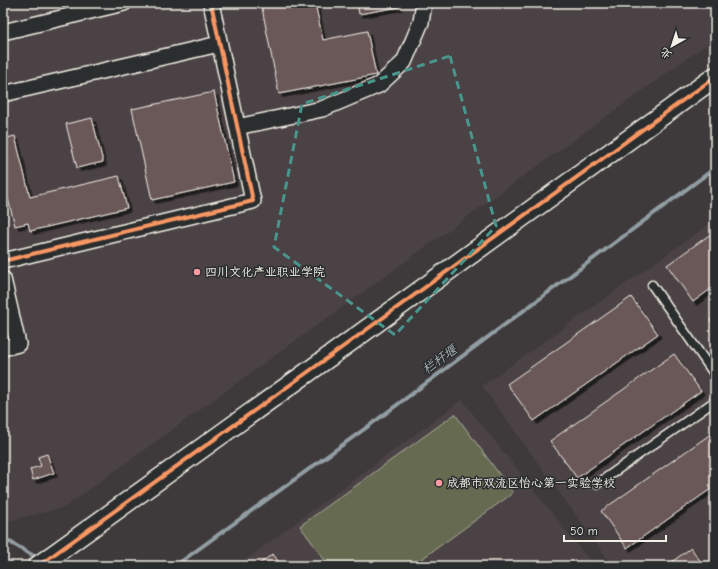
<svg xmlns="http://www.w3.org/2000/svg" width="718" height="569" font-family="'Comic Neue','LXGW WenKai TC',sans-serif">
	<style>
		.built { fill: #4c4344 }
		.green { fill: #656b51; stroke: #acae9c }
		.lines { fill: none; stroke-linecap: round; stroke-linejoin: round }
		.stream { stroke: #929ea3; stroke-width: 4 }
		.building { fill: #6b5859; stroke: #f4f1e8; filter: url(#shadow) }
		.service-casing { stroke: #f4f1e8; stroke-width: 11 }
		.minor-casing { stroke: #f4f1e8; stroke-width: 18 }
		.tertiary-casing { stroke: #f4f1e8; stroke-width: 22 }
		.service { stroke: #2a2d2e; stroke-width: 8 }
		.minor { stroke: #2a2d2e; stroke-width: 15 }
		.tertiary { stroke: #2a2d2e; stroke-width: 19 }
		.cycleway-casing { stroke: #2a2d2e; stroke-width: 6 }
		.cycleway { stroke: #f99763; stroke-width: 4 }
		.marked { fill: none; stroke: #48958c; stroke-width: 3; stroke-dasharray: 8 5; stroke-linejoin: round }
		.poi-dot { fill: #ff9aa2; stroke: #2a2d2e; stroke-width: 1.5 }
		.labels { text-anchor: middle; stroke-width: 3; stroke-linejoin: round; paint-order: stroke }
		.poi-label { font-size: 12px; fill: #f4f1e8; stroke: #2a2d2e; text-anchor: start }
		.water-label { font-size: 13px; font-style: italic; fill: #abb3b4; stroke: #2a2d2e }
	</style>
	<defs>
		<filter id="shadow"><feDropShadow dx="3.5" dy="3.5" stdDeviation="0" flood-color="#0009"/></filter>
	</defs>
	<rect width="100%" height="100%" fill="#3e3a3b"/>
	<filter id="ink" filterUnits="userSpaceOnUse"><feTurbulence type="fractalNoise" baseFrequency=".025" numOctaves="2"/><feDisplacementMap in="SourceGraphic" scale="8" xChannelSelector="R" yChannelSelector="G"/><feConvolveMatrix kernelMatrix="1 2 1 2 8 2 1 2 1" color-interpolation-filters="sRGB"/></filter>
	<g filter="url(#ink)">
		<path class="built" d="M3,3h712v35l-650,469 -62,15z
			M715,220v346h-102l-131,-180z
			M462,400l132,166h-357z"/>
		<path class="green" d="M455,414l58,79 -101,73h-83l-29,-40z"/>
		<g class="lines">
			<path class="stream" d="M3,538l36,21
				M175,566l195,-141 345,-257"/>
		</g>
		<path class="building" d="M261,3h54l8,37 44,-9 9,44 -97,19z
			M357,3h41l1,4 -40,7z
			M214,92l20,90 -82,18 -20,-91z
			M92,118l11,44 -26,6 -11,-44z
			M15,136l15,61 89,-21 8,32 -97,23 -2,-8 -13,3 -12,-47v-40z
			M715,231v55l-22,16 -26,-37z
			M631,297l27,37 -124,87 -27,-37z
			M715,316v12l-5,-8z
			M674,354l27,37 -124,87 -27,-37z
			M715,431v55l-88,62 -26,-37z
			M47,454l7,19 -21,7 -3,-11 11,-3 -3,-9z
			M691,548l13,18h-38z
			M273,554l9,12h-26z"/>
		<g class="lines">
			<defs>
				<path id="service" d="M652,285l63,90
					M597,484l118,-83"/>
				<path id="minor" d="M3,32l121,-29
					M3,94l216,-50
					M237,127l85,-18 57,-24 25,-23 17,-40 3,-19
					M3,261l250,-60 -42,-198
					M3,279l15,65 -15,4"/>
				<path id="tertiary" d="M38,566l295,-212 382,-277"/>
			</defs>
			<use href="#service" class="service-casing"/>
			<use href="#minor" class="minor-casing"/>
			<use href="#tertiary" class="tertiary-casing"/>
			<use href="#service" class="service"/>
			<use href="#minor" class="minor"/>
			<use href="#tertiary" class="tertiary"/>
			<defs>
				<path id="cycleway" d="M3,261l250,-60 -42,-198
					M38,566l295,-212 382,-277"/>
			</defs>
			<use href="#cycleway" class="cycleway-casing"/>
			<use href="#cycleway" class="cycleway"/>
		</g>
	</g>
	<path class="marked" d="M450,56l46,170 -101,109 -121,-88 28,-143z"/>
	<g class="poi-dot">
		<circle cx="197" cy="272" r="4"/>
		<circle cx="439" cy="483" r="4"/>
	</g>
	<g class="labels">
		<g class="poi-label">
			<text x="205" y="276">四川文化产业职业学院</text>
			<text x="447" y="487">成都市双流区怡心第一实验学校</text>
		</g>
		<g class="water-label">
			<text transform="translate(439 359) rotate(-36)" y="5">栏杆堰</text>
		</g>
	</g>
	<rect width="718" height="569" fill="none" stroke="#2a2d2e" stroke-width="16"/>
	<rect x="8" y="8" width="702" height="553" fill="none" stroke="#f4f1e8" stroke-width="1.5" filter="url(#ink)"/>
	<g transform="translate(672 46) rotate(219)" stroke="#2a2d2e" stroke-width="3" paint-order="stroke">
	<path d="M0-3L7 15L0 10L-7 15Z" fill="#f4f1e8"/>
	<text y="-6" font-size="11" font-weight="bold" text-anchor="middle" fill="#f4f1e8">北</text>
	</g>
	<path d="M564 535v6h102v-6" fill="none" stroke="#f4f1e8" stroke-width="2"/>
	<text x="570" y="535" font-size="12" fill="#f4f1e8" stroke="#2a2d2e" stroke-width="3" paint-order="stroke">50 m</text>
</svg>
